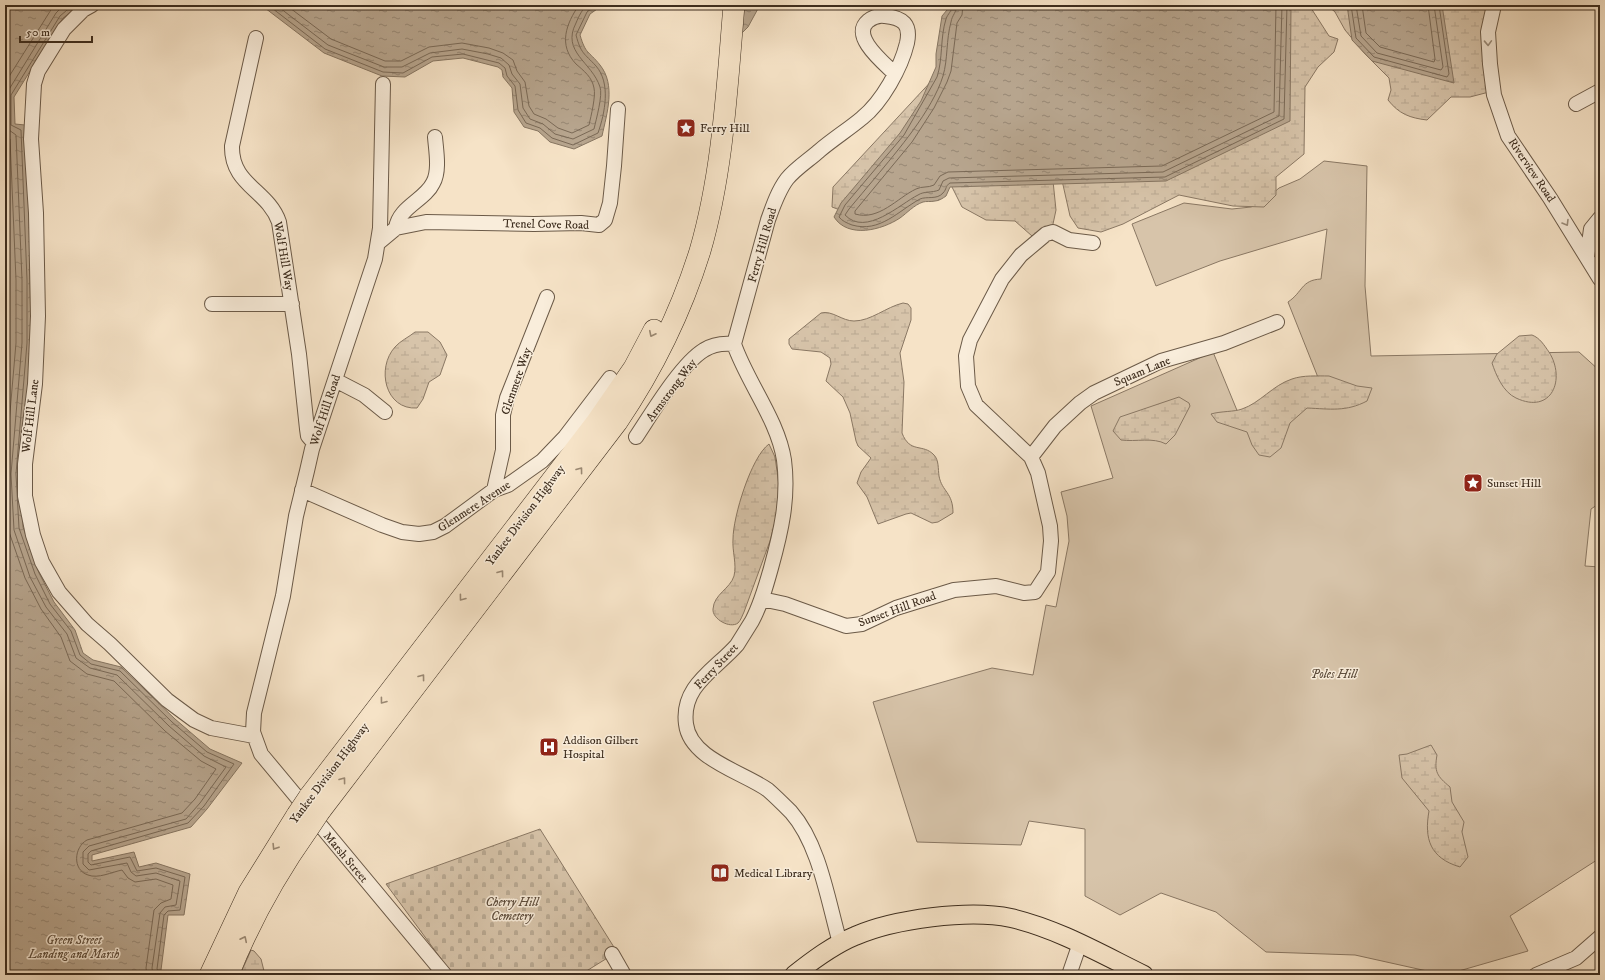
<svg xmlns="http://www.w3.org/2000/svg" width="1605" height="980" font-family="'IM FELL DW Pica',serif">
	<style>
		.green { fill: #d7c4aa; stroke: #8a7864 }
		.wetland { fill: url(#wetland-marsh); stroke: #8a7864 }
		.cemetery { fill: url(#cemetery-stones); stroke: #8a7864 }
		.water { fill: url(#water-ripples); stroke: #867561 }
		.lines { fill: none; stroke-linecap: round; stroke-linejoin: round }
		.shore { stroke: #7a6956; stroke-width: 1 }
		.minor-casing { stroke: #6b5a48; stroke-width: 16 }
		.major-casing { stroke: #3d2d1e; stroke-width: 20 }
		.highway-casing { stroke: #3d2d1e; stroke-width: 22 }
		.minor { stroke: #f9eddb; stroke-width: 14 }
		.major { stroke: #f6e3c7; stroke-width: 18 }
		.highway { stroke: #f6e3c7; stroke-width: 21 }
		.highway-bridge-casing { stroke: #3d2d1e; stroke-width: 22; stroke-linecap: butt }
		.highway-bridge { stroke: #f6e3c7; stroke-width: 21 }
		.oneway { stroke: #9b8d7c }
		.oneway2 { stroke: #9a8872 }
		.labels { text-anchor: middle; stroke-width: 3; stroke-linejoin: round; paint-order: stroke }
		.poi-label { font-size: 12px; fill: #3d2d1e; stroke: #f9eddb; text-anchor: start }
		.street-label { font-size: 12px; fill: #3d2d1e; stroke: #f9eddb }
		.park-label { font-size: 12px; font-style: italic; fill: #5c4b3a; stroke: #f9eddb }
	</style>
	<defs>
		<pattern id="wetland-marsh" width="20" height="14" patternUnits="userSpaceOnUse"><rect width="20" height="14" fill="#d7c4aa"/><path d="M1 5h8M5 5V1M11 12h8M15 12V8" fill="none" stroke="#b9a992"/></pattern>
		<pattern id="cemetery-stones" width="16" height="16" patternUnits="userSpaceOnUse"><rect width="16" height="16" fill="#d7c4aa"/><path d="M2 7V4a2 2 0 0 1 4 0v3zM10 15v-3a2 2 0 0 1 4 0v3z" fill="#b9a992"/></pattern>
		<pattern id="water-ripples" width="26" height="14" patternUnits="userSpaceOnUse"><rect width="26" height="14" fill="#b7a58e"/><path d="M2 4q2-2 4 0t4 0M15 11q2-2 4 0t4 0" fill="none" stroke="#968773"/></pattern>
	</defs>
	<rect width="100%" height="100%" fill="#f6e3c7"/>
	<filter id="stains"><feTurbulence type="fractalNoise" baseFrequency=".005" numOctaves="4"/><feColorMatrix values="0 0 0 0 .2 0 0 0 0 .09 0 0 0 0 .02 0 0 0 .5 -.17"/></filter>
	<radialGradient id="worn" r=".72"><stop offset=".6" stop-color="#630" stop-opacity="0"/><stop offset="1" stop-color="#630" stop-opacity=".3"/></radialGradient>
	<path class="green" d="M1324,161l43,5 -2,120 6,70 208,-4 21,19v132l-9,6 -6,57 15,1v291l-90,58 18,35 -83,24 -90,-20 -89,-3 -50,-40 -55,-19 -41,22 -35,-19v-67l-56,-8 -8,24 -104,-3 -44,-140 119,-34 41,7 13,-70 10,2 13,-66 -2,-25 -6,-24 52,-14 -22,-72 122,-54 30,73 80,-35 -35,-88c15,-10 13,-22 33,-23l6,-50 -107,32 -64,25 -24,-62 52,-21 48,6 19,-2 12,-5 16,-14 21,-9z"/>
	<path class="wetland" d="M1047,5h261l3,3 18,28 9,3 -4,13 -16,15 -13,20 -1,67 -28,23v18l-12,12 -31,-1 -54,-11 -56,29 -22,8 -23,-4 -8,-12 -11,-49z
		M1327,5h165l-3,87 -19,5h-19l-24,23c-17,-2 -28,-6 -39,-20l3,-10 -2,-12 -24,-24 -20,-24 -10,-18z
		M937,75l116,106 3,29 -3,14 -11,12h-10l-17,-15 -29,-1 -24,-13 -10,-20 2,-4 -114,27 -8,-3 1,-20z
		M903,303l5,1 3,4v12l-11,33 4,29 -2,51c8,21 21,10 32,22 5,5 4,14 5,21 3,16 14,16 14,37l-15,9 -6,1 -21,-10 -5,1 -28,10 -11,-27 -10,-14 4,-11 10,-14 -13,-12 -2,-5 -6,-28 -7,-16 -17,-16 5,-17 -1,-6 -9,-6 -29,-3 -3,-5v-5l32,-26c11,-3 21,8 33,8 17,0 32,-14 49,-18z
		M415,332h13l12,10 7,13 -7,20 -11,7 -6,17 -6,9c-32,2 -41,-40 -22,-61 5,-6 14,-10 20,-15z
		M1532,335c8,3 12,10 17,17 17,27 3,63 -33,46 -13,-6 -20,-23 -24,-35l5,-9 22,-18z
		M1329,376l28,10 15,2 -5,13c-21,11 -37,8 -60,7l-17,15 -9,25 -11,9 -11,-2 -7,-10 -5,-13 -30,-10 -6,-8c10,-3 23,-2 31,-5 18,-6 31,-24 50,-30 11,-4 26,-3 37,-3z
		M1179,397l10,6 1,3 -15,29 -9,9c-13,-7 -30,-2 -45,-4l-8,-9 7,-14z
		M769,444l6,13 6,42 -11,42 -26,71c-2,4 -3,8 -6,11 -8,6 -26,-4 -25,-14 1,-15 17,-20 21,-33 3,-12 -2,-25 -1,-37 0,-22 18,-82 36,-95z
		M1431,745l6,10c-3,17 0,21 13,32l2,15 12,20 -2,10 6,25 -8,10c-30,-9 -36,-28 -31,-56l-27,-33 -3,-23 8,-1z
		M251,950l3,1 7,8 4,16h-25z"/>
	<path class="cemetery" d="M540,829l77,123 -37,23h-127l-67,-91z"/>
	<path class="water" d="M5,5h77l-19,13 -49,79 1,27 10,1 4,75 2,143 -11,142 3,42 16,46 15,29 21,28 8,23 10,7 28,7 54,52 35,30 32,14 -35,46 -16,18 -99,28v6l42,-9 5,15 17,-4 34,11 -6,41h-16l-7,55 7,5h-163z
		M261,5h342l-13,9 -10,21c6,20 8,15 20,30 16,20 7,48 2,71l-28,13 -24,-7 -12,-11 -14,-4 -10,-15 -2,-24 -9,-11 -1,-7 -4,-3 -35,-9 -30,3 -28,16 -23,-1 -58,-23z
		M710,5h50l-12,22 -7,7 -4,-21z
		M948,5h343l-1,116 -124,60 -216,6 -4,9c-3,2 -7,5 -11,5 -4,1 -9,0 -12,1 -9,3 -16,11 -23,16 -18,12 -52,21 -66,-1l7,-14 59,-70 21,-32 15,-34v-13l6,-38 5,-6z
		M1347,5h95l12,78 -82,-22 -20,-21z"/>
	<g class="lines">
		<path class="shore" d="M73,5l-13,11 -49,79v30l10,5 6,150v63l-11,131 3,54 16,46 15,30 21,27 9,24 11,9 29,7 52,51 35,30 27,12 -30,42 -16,17 -97,28 -3,3v8l3,3 39,-8 7,14 19,-3 29,9 -5,33 -12,1 -4,4 -7,54 4,6
			M268,5l57,44 58,23 20,1 29,-16 31,-3 36,9 6,5 2,8 8,10 3,24 8,13 14,5 12,10 21,7 25,-12c7,-20 13,-50 -2,-67 -12,-13 -15,-12 -20,-31l11,-23 9,-7
			M276,5l52,40 56,22h18l28,-14 32,-4 26,5 13,4 8,7 3,9 8,10 3,24 7,11 13,5 12,10 18,5 21,-10c2,-9 9,-34 6,-42 -8,-25 -39,-35 -24,-64 3,-7 6,-14 12,-18
			M286,5l45,34 54,22h16l28,-14 33,-4 27,5 14,5 10,7 4,11 8,11 4,24 5,8 12,5 12,9 14,5 17,-8c2,-9 7,-29 5,-37 -2,-11 -10,-17 -18,-24 -18,-19 -10,-40 3,-59
			M952,5c0,7 -4,8 -6,14 -6,19 -3,40 -9,58l-33,58 -59,70 -6,12c3,4 8,6 13,8 28,8 46,-14 68,-26 7,-3 17,1 23,-6 4,-4 2,-7 7,-10l215,-6 119,-58 3,-114
			M957,5c0,7 -5,10 -6,17 -5,18 -3,37 -8,54 -11,35 -45,74 -68,102 -9,10 -17,21 -26,31l-4,6c21,22 55,-11 73,-20 6,-4 14,-2 21,-5l4,-9 6,-3 214,-6 116,-56 3,-111
			M963,5l-1,10 -5,8 -6,48 -4,11 -13,26 -22,34 -57,69v3c24,7 42,-16 61,-25 6,-3 12,-1 18,-4l6,-9 8,-4 214,-6 112,-54 2,-107
			M1351,5l5,33 18,19 73,20 2,-3 -10,-69
			M1356,5l5,31 16,17 64,17 2,-3 -9,-62
			M1362,5l4,28 14,14 54,15 1,-3 -7,-54
			M5,83l49,-78
			M5,96l51,-83 8,-8
			M5,100l1,26 3,4 7,5 6,145v63l-11,131 3,56 16,47 16,30 21,27 9,24 14,10 27,7 52,51 35,30 22,11 -26,36 -14,16 -97,27 -6,6v12l6,6 38,-7 4,9 5,4 20,-3 24,8 -4,24 -11,2 -5,6 -8,55 1,7
			M5,135l5,4 6,141v63l-11,127
			M5,481l3,48 17,49 16,31 20,28 9,24 17,13 27,7 51,50 36,30 15,8 -21,30 -13,14 -95,27c-13,7 -15,30 1,35 10,4 24,-3 34,-5l6,8 7,4 21,-3 17,6 -2,14 -10,4 -7,7 -8,58 1,7"/>
		<defs>
			<path id="minor" d="M92,5l-9,5 -19,19 -26,42 -4,13 -3,55 5,74 2,103 -3,68 -10,80v32l8,39 9,27 17,30 28,32 23,20 57,56 27,20 17,8 43,8
				M1494,5l-6,27 2,32 4,31 14,41 42,62 50,81
				M256,38l-24,108c-1,39 36,44 47,76l20,132 8,75 1,7 6,7
				M383,84l-3,144 -5,31 -63,190 -5,22 -11,45 -13,80 -29,117 -1,19 8,22 184,221
				M1576,104l24,-13
				M396,228c3,-21 29,-28 37,-45 7,-12 3,-33 2,-46
				M378,243l18,-15 30,-6 108,2 47,-1 18,2 6,-5 5,-17 4,-37 4,-57
				M1587,258l4,-29 9,-11
				M212,304h80
				M335,380l29,15 21,17
				M636,437c16,-24 45,-73 68,-87 9,-6 20,-7 30,-6
				M1031,457l24,-31 25,-23 14,-10 67,-32 63,-18 53,-21
				M302,490l80,35 20,7 17,2 14,-2 12,-6 49,-36 14,-5 34,-24 23,-24 45,-59
				M494,490l9,-40v-35l4,-17 40,-101
				M762,599l23,5 61,22 16,-2 34,-16 58,-18 42,-4 28,7 11,-1 13,-20 3,-31 -1,-15 -12,-53 -7,-16 -55,-52 -8,-19 -2,-30 4,-16 32,-61 19,-24 25,-21 7,-2 16,8 24,3
				M840,943c-12,-41 -20,-98 -49,-131 -7,-7 -15,-15 -23,-22 -25,-18 -78,-31 -82,-66 -5,-38 29,-54 51,-79 5,-8 10,-16 15,-24 9,-17 14,-35 19,-53 10,-36 18,-70 13,-108 -6,-40 -37,-78 -50,-116l34,-124c5,-14 10,-29 19,-41 9,-11 22,-19 32,-28 14,-12 30,-22 43,-33 20,-16 39,-50 45,-75 4,-19 -4,-25 -22,-27 -6,-1 -12,1 -17,5 -18,15 16,42 27,53
				M612,954l12,21
				M1069,975l11,-32
				M1536,975l40,-17 24,-21"/>
			<path id="major" d="M794,975c19,-15 39,-30 61,-39 39,-17 114,-27 156,-18 47,11 90,36 133,57"/>
			<path id="highway" d="M309,797l287,-374 38,-55 20,-38
				M320,811l297,-389c36,-53 64,-110 83,-171 23,-79 27,-164 34,-246
				M210,975l39,-83 48,-77
				M228,975c21,-52 48,-101 80,-146"/>
		</defs>
		<use href="#minor" class="minor-casing"/>
		<use href="#major" class="major-casing"/>
		<use href="#highway" class="highway-casing"/>
		<use href="#minor" class="minor"/>
		<use href="#major" class="major"/>
		<use href="#highway" class="highway"/>
		<defs>
			<path id="highway-bridge" d="M297,815l12,-18
				M308,829l12,-18"/>
		</defs>
		<use href="#highway-bridge" class="highway-bridge-casing"/>
		<use href="#highway-bridge" class="highway-bridge"/>
	</g>
	<defs><path id="oneway-chevron" d="M-2-3.5L2.5 0L-2 3.5" fill="none" stroke-width="1.6" stroke-linecap="round" stroke-linejoin="round"/></defs>
	<g class="oneway">
		<use href="#oneway-chevron" transform="translate(1488 43) rotate(88)"/>
		<use href="#oneway-chevron" transform="translate(1566 223) rotate(59)"/>
	</g>
	<g class="oneway2">
		<use href="#oneway-chevron" transform="translate(652 334) rotate(116)"/>
		<use href="#oneway-chevron" transform="translate(580 470) rotate(-53)"/>
		<use href="#oneway-chevron" transform="translate(501 573) rotate(-53)"/>
		<use href="#oneway-chevron" transform="translate(462 598) rotate(127)"/>
		<use href="#oneway-chevron" transform="translate(422 677) rotate(-53)"/>
		<use href="#oneway-chevron" transform="translate(383 701) rotate(127)"/>
		<use href="#oneway-chevron" transform="translate(343 780) rotate(-53)"/>
		<use href="#oneway-chevron" transform="translate(275 847) rotate(122)"/>
		<use href="#oneway-chevron" transform="translate(244 939) rotate(-64)"/>
	</g>
	<defs>
		<symbol id="sight-square" viewBox="-11 -11 22 22"><rect x="-9" y="-9" width="18" height="18" rx="4" fill="#8f2418" stroke="#f9eddb"/><path d="M0-6L1.8-2.2L6-1.7L2.9 1.2L3.7 5.4L0 3.3L-3.7 5.4L-2.9 1.2L-6-1.7L-1.8-2.2Z" fill="#fff"/></symbol>
		<symbol id="hospital-square" viewBox="-11 -11 22 22"><rect x="-9" y="-9" width="18" height="18" rx="4" fill="#8f2418" stroke="#f9eddb"/><path d="M-5-5h3v3.5h4V-5h3V5h-3V1.5h-4V5h-3Z" fill="#fff"/></symbol>
		<symbol id="library-square" viewBox="-11 -11 22 22"><rect x="-9" y="-9" width="18" height="18" rx="4" fill="#8f2418" stroke="#f9eddb"/><path d="M-6-4Q-3-5.5-.7-3.5V5Q-3 3-6 4ZM6-4Q3-5.5 .7-3.5V5Q3 3 6 4Z" fill="#fff"/></symbol>
	</defs>
	<g fill-rule="evenodd">
		<use href="#sight-square" x="675" y="117" width="22" height="22"/>
		<use href="#sight-square" x="1462" y="472" width="22" height="22"/>
		<use href="#hospital-square" x="538" y="736" width="22" height="22"/>
		<use href="#library-square" x="709" y="862" width="22" height="22"/>
	</g>
	<g class="labels">
		<g class="poi-label">
			<text x="700" y="132">Ferry Hill</text>
			<text x="1487" y="487">Sunset Hill</text>
			<text x="563" y="744">Addison Gilbert<tspan x="563" dy="14">Hospital</tspan></text>
			<text x="734" y="877">Medical Library</text>
		</g>
		<g class="street-label">
			<text transform="translate(1532 170) rotate(56)" y="4">Riverview Road</text>
			<text transform="translate(546 224) rotate(1)" y="4">Trenel Cove Road</text>
			<text transform="translate(762 245) rotate(-74)" y="4">Ferry Hill Road</text>
			<text transform="translate(284 256) rotate(80)" y="4">Wolf Hill Way</text>
			<text transform="translate(1142 371) rotate(-23)" y="4">Squam Lane</text>
			<text transform="translate(516 381) rotate(-71)" y="4">Glenmere Way</text>
			<text transform="translate(671 390) rotate(-53)" y="4">Armstrong Way</text>
			<text transform="translate(325 410) rotate(-72)" y="4">Wolf Hill Road</text>
			<text transform="translate(30 416) rotate(-83)" y="4">Wolf Hill Lane</text>
			<text transform="translate(474 506) rotate(-33)" y="4">Glenmere Avenue</text>
			<text transform="translate(525 515) rotate(-53)" y="4">Yankee Division Highway</text>
			<text transform="translate(897 609) rotate(-20)" y="4">Sunset Hill Road</text>
			<text transform="translate(716 666) rotate(-47)" y="4">Ferry Street</text>
			<text transform="translate(329 773) rotate(-53)" y="4">Yankee Division Highway</text>
			<text transform="translate(346 857) rotate(50)" y="4">Marsh Street</text>
		</g>
		<g class="park-label">
			<text x="1334" y="678">Poles Hill</text>
			<text x="512" y="906">Cherry Hill<tspan x="512" dy="14">Cemetery</tspan></text>
			<text x="74" y="944">Green Street<tspan x="74" dy="14">Landing and Marsh</tspan></text>
		</g>
	</g>
	<rect width="1605" height="980" fill="none" stroke="#f6e3c7" stroke-width="20"/>
	<rect x="6" y="6" width="1593" height="968" fill="none" stroke="#3d2d1e" stroke-width="2"/>
	<rect x="10" y="10" width="1585" height="960" fill="none" stroke="#3d2d1e"/>
	<path d="M20 36v6h72v-6" fill="none" stroke="#3d2d1e" stroke-width="2"/>
	<text x="26" y="36" font-size="12" fill="#3d2d1e" stroke="#f9eddb" stroke-width="3" paint-order="stroke">50 m</text>
	<rect width="100%" height="100%" filter="url(#stains)"/>
	<rect width="100%" height="100%" fill="url(#worn)"/>
</svg>
